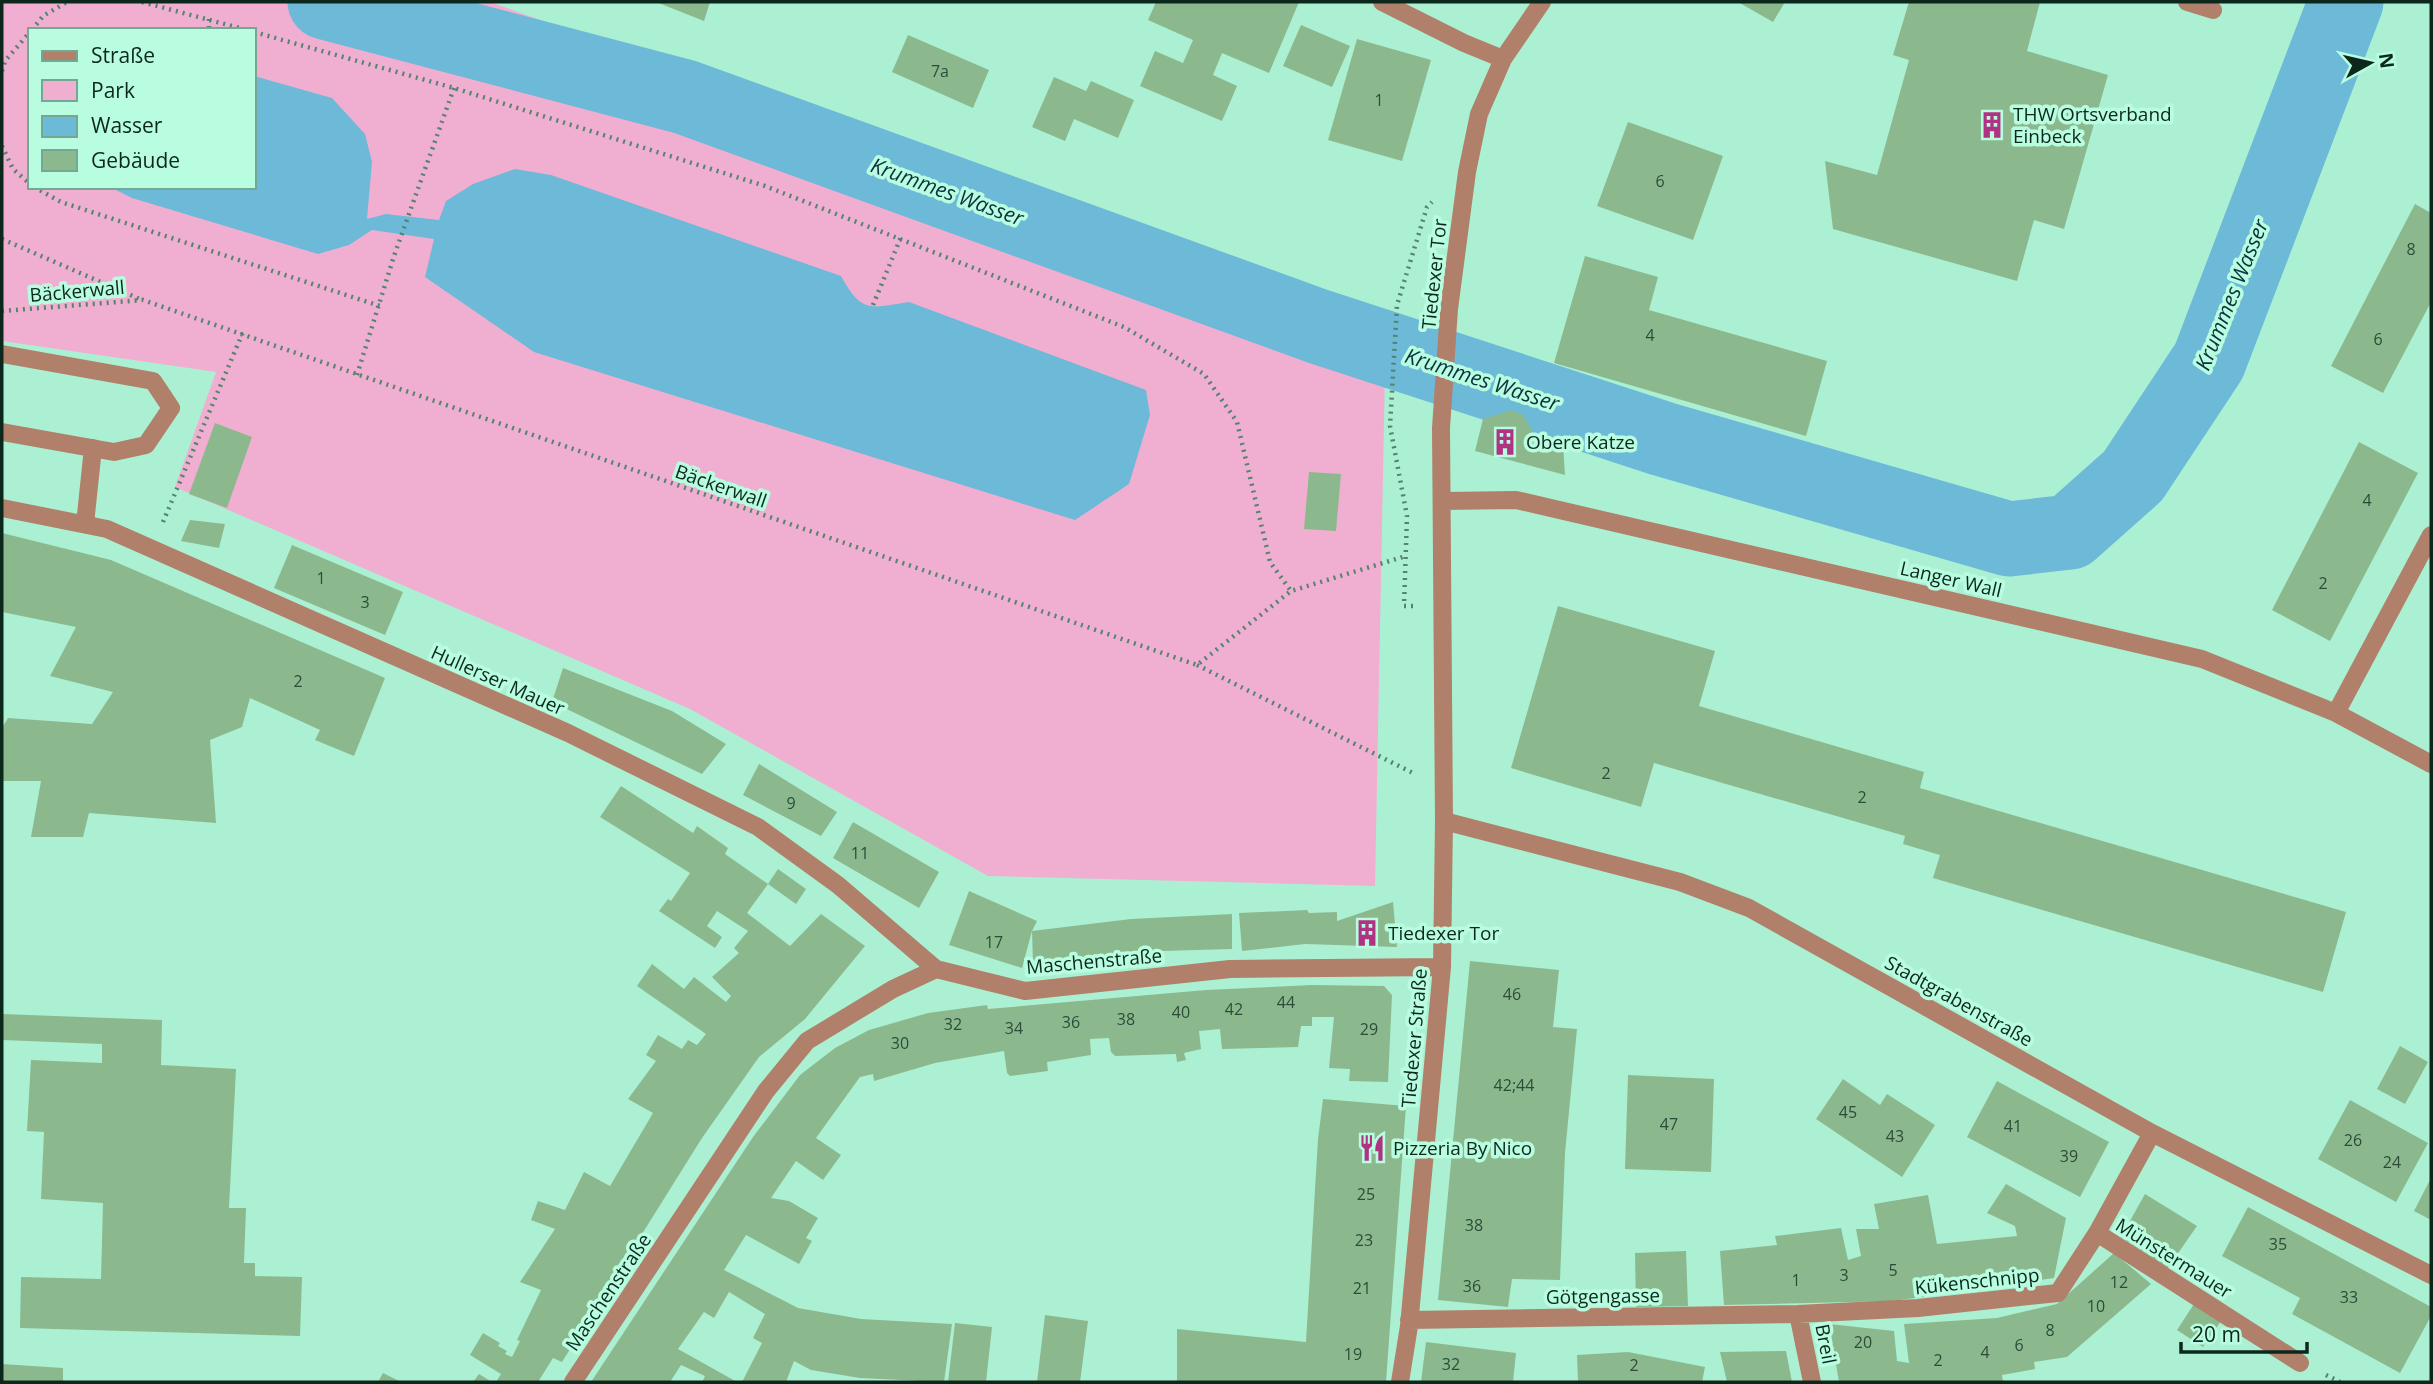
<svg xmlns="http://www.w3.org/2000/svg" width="2433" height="1384" font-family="'Open Sans',sans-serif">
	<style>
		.green { fill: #f0afd1; fill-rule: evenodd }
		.water { fill: #6cb9d8 }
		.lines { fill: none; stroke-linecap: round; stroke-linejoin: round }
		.river { stroke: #6cb9d8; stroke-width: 75 }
		.building { fill: #8bb98d }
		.path { stroke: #54836f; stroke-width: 4.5; stroke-dasharray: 2 5; stroke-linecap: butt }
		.service { stroke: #b0806a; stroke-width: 18 }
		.minor { stroke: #b0806a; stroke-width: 18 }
		.labels { text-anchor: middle; stroke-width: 7; stroke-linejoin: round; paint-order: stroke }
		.number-label { font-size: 16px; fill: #2c4c39 }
		.poi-label { font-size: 19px; fill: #0c281d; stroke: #b9fde0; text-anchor: start }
		.street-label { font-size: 19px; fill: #0c281d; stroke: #b9fde0 }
		.water-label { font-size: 21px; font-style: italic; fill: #0c313e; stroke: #b9fde0 }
	</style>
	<rect width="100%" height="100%" fill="#acf0d3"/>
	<path class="green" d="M2,2h488l896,318 -11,566 -387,-10 -298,-167 -515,-222 41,-115 -214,-31zM30,30h224v157h-224z"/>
	<path class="water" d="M254,76l78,22 33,36 7,28 -5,57 19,-5 53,6 7,-19 27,-17 42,-15 36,6 290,101c21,38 29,32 68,26l237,88 4,25 -21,69 -54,36 -541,-168 -109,-75 9,-38 -62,-9 -23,15 -31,9 -186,-56 -22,-11h144z"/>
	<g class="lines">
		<path class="river" d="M325,2l360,95 632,229 346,113 346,100 61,-7 63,-56 76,-115 137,-359"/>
	</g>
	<path class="building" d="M656,2h54l-6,19z
		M1156,2h143l-30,71 -47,-20 -9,22 24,11 -15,35 -82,-35 15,-35 28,12 10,-23 -45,-20z
		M1738,2h47l-12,20z
		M1909,2h131l-13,49 81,24 -44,154 -30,-9 -17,61 -184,-52 -8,-68 52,14 32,-115 -16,-5z
		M1301,25l49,21 -18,41 -49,-21z
		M908,35l81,35 -16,38 -81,-36z
		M1357,39l74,21 -29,101 -74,-21z
		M1054,77l32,14 5,-10 43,19 -16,38 -44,-19 -9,22 -33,-14z
		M1628,122l95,34 -30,84 -96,-34z
		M2415,204l16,9v89l-48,91 -52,-27z
		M1585,256l73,21 -9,33 178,51 -21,75 -252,-73z
		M1511,410l12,5 8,13 3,19 9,-7 11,-1 9,5 2,31 -90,-24 8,-32z
		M215,423l37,14 -25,71 -38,-14z
		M2359,442l59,31 -88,168 -58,-31z
		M1309,472l32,2 -5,57 -32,-2z
		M190,520l35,4 -6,24 -38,-7z
		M2,533l109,27 274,118 -31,78 -39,-16 5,-10 -70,-32 -8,29 -32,13 6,83 -127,-10 -6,24h-52l10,-56h-39v-53l6,-10 84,6 21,-32 -63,-16 26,-49 -74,-15z
		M292,545l111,47 -18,43 -111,-47z
		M1558,606l157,45 -16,55 225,66 -4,16 426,124 -23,80 -390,-114 7,-23 -37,-11 2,-8 -251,-73 -13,44 -130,-39z
		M563,668l109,43 54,33 -24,30 -150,-72z
		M759,764l78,48 -16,24 -78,-41z
		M621,786l72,47 4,-7 31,22 -3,6 43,30 -21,29 43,33 31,-32 44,32 -60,73 -46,38 -57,81 -140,224 -9,-4 -15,24h-42l5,-8 -31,-19 13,-22 17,10 -2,3 9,5 -2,3 7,3 8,-16 -3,-1 24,-50 -21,-8 35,-53 -24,-9 7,-19 27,9 19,-38 26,14 43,-73 -25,-14 28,-38 -10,-6 12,-20 24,14 6,-9 9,5 9,-11 -69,-48 15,-22 32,25 10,-12 32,25 5,-6 -19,-19 27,-24 -5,-5 14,-17 -31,-20 -10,15 15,11 -7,11 -56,-37 9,-12 3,2 19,-28 -90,-56z
		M853,822l86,50 -20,36 -86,-50z
		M778,869l28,20 -10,15 -28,-20z
		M969,891l68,30 -5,10 99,-12 101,-5v35l-105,3 -94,13 -1,-34 -10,37 -73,-23z
		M1393,902l4,45 -92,-3 -63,7 -3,-38 68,-3 2,3 28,-1v9z
		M1470,961l89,9 -6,57 24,2 -12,124 -5,127 -48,-1 -4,28 -70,-7z
		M1312,985l72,1 8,9 -4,87 -39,-1 1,-12 -21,-1 5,-51h-22v9h-11l-3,21 -76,2 -2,-20 -21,2 2,18 -17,4 2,7 -9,2 -1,-8 -61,2 -4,-4 -2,-14 -19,1 1,16 -44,7 1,9 -38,5 -3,-3 -3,-22 -69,12 -61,18 -1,-7 -13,3 -44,61 25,17 -18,25 -27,-19 -25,37 18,3 29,17 -12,20 6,3 -13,23 -53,-29 -22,35 74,38 63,11 91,5 -8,58 -84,-4 -49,-8 -17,-9 -8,21h-44l20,-39 -9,-5 12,-24 -36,-22 -15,26 -10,-6 -26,37 59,33h-35l3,-6 -24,-11 -11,17h-79l162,-245 47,-62 35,-27 34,-18 59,-17 59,-8 1,4 218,-19z
		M2,1014l160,6 -1,45 75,4 -7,139h17l-2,55h11v13l47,1 -2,59 -280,-8 1,-51 80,2 2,-76 -62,-4 3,-67 -17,-1 4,-71 71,3v-19l-100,-4z
		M2400,1046l28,16 -23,42 -28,-15z
		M1628,1075l86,4 -3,93 -86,-3z
		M1843,1079l37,26 7,-11 48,31 -33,52 -86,-58z
		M1997,1081l112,61 -29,55 -113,-60z
		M1323,1099l83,7 -20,276h-209v-53l129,13 12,-203z
		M2350,1100l78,43 -32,59 -78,-43z
		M2431,1178v42l-17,-9z
		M2006,1184l60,34 -12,60 -161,23 -169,4 -4,-54 57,-6 -2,-9 66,-8 7,32 13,-4 -5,-27h23l-5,-25 54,-9 9,49 80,-8 -2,-10 -28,-13z
		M2145,1194l52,32 -30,43 -46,-32z
		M2248,1207l183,100v9l-31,57 -108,-59 8,-16 -78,-42z
		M1686,1251l2,55 -52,1 -1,-54z
		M2114,1253l37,31 -84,73 -33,5 1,7 -33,6 1,7h-164l-10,-58 65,7 3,30 12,2 -5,-39 93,-6 60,-14z
		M2194,1304l27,17 -18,26 -26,-17z
		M1045,1315l43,6 -8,61h-43z
		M955,1323l37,4 -6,55h-38z
		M1426,1342l90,11 -3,29h-92z
		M1786,1351l6,31h-65l-7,-30z
		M1628,1352l77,15 -3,15h-124l-1,-27z
		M2,1364l61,4v14h-61z
		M383,1373l18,9h-23z
		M479,1374l13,8h-19z"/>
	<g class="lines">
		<path class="path" d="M142,2l105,28
			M209,19v11
			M32,30l11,-14 24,-14
			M254,32l200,56 311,98 359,141 80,47 33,48 33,140 21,29
			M2,71l3,-10 25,-29
			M2,146l11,23 17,15
			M34,187l27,15 319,104
			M2,239l140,61
			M873,305l28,-68
			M2,311l141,-11 1054,365 94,-74 115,-35
			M357,375l37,-119 60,-168
			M163,522l80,-190
			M1413,606h-9l3,-90 -17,-90 7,-121 30,-98 5,-5
			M1197,665l218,109
			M2326,1375l14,7"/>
		<path class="service" d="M2187,2l26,8
			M2,354l151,27 18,27 -25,37 -32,7 -112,-20
			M85,524l8,-76"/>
		<path class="minor" d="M1382,2l82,41 39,16
			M1443,501l73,-1 686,159 134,54 95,51
			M2,508l105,21 461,204 190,94 80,58 98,84
			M2336,713l95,-178
			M1444,821l236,61 69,26 403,225 279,142
			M2097,1233l203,130
			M1798,1314l14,68
			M1409,1320l389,-6 120,-6 140,-15 39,-60 55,-100
			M573,1382l193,-291 41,-50 86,-52 43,-20 89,22 205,-22 212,-2
			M1400,1382l9,-56 33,-359 2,-146 -3,-393 8,-119 18,-137 12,-58 24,-55 39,-57"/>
	</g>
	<defs>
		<symbol id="building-bare" viewBox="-9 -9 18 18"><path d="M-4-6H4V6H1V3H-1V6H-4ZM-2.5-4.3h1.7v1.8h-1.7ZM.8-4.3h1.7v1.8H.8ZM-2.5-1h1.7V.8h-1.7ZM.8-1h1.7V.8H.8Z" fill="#b03282" stroke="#b9fde0" stroke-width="2.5" paint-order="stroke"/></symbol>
		<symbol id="restaurant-bare" viewBox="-9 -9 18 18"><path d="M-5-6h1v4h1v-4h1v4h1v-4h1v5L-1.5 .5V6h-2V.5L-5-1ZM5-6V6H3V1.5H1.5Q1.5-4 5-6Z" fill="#b03282" stroke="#b9fde0" stroke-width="2.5" paint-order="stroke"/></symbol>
	</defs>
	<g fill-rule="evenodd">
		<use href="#building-bare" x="1973" y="106" width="38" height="38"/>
		<use href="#building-bare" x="1486" y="423" width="38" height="38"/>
		<use href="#building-bare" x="1348" y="914" width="38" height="38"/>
		<use href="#restaurant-bare" x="1353" y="1129" width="38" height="38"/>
	</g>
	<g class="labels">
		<g class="number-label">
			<text x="940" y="77">7a</text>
			<text x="1379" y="106">1</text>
			<text x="1660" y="187">6</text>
			<text x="2411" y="255">8</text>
			<text x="1650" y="341">4</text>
			<text x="2378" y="345">6</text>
			<text x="2367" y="506">4</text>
			<text x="321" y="584">1</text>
			<text x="2323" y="589">2</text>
			<text x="365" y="608">3</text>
			<text x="298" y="687">2</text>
			<text x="1606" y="779">2</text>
			<text x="1862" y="803">2</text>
			<text x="791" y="809">9</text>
			<text x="860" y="859">11</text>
			<text x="994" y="948">17</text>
			<text x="1512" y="1000">46</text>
			<text x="1286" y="1008">44</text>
			<text x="1234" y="1015">42</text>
			<text x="1181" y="1018">40</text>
			<text x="1126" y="1025">38</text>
			<text x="1071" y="1028">36</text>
			<text x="953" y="1030">32</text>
			<text x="1014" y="1034">34</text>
			<text x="1369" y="1035">29</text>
			<text x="900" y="1049">30</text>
			<text x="1514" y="1091">42;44</text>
			<text x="1848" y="1118">45</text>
			<text x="1669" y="1130">47</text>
			<text x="2013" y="1132">41</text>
			<text x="1895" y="1142">43</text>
			<text x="2353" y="1146">26</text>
			<text x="2069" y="1162">39</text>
			<text x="2392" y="1168">24</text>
			<text x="1366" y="1200">25</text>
			<text x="1474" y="1231">38</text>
			<text x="1364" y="1246">23</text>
			<text x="2278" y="1250">35</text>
			<text x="1893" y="1276">5</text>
			<text x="1844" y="1281">3</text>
			<text x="1796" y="1286">1</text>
			<text x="2119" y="1288">12</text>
			<text x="1472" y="1292">36</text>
			<text x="1362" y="1294">21</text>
			<text x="2349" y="1303">33</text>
			<text x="2096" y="1312">10</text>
			<text x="2050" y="1336">8</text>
			<text x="1863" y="1348">20</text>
			<text x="2019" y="1351">6</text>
			<text x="1985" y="1358">4</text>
			<text x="1353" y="1360">19</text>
			<text x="1938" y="1366">2</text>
			<text x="1451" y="1370">32</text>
			<text x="1634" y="1371">2</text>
		</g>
		<g class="poi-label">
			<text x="2013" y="121">THW Ortsverband<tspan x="2013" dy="22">Einbeck</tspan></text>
			<text x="1526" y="449">Obere Katze</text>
			<text x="1388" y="940">Tiedexer Tor</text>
			<text x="1393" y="1155">Pizzeria By Nico</text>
		</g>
		<g class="street-label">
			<text transform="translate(1434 274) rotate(-84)" y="7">Tiedexer Tor</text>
			<text transform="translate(77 291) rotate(-5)" y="7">Bäckerwall</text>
			<text transform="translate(721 486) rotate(19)" y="7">Bäckerwall</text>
			<text transform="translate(1951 579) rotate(13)" y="7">Langer Wall</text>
			<text transform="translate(498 680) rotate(24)" y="7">Hullerser Mauer</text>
			<text transform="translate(1094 961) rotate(-5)" y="7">Maschenstraße</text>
			<text transform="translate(1959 1001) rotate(29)" y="7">Stadtgrabenstraße</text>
			<text transform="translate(1414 1038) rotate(-85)" y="7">Tiedexer Straße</text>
			<text transform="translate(2174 1258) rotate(32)" y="7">Münstermauer</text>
			<text transform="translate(1977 1281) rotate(-6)" y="7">Kükenschnipp</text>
			<text transform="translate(608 1292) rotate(-56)" y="7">Maschenstraße</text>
			<text transform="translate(1603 1296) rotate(-1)" y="7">Götgengasse</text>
			<text transform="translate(1826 1344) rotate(79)" y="7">Breil</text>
		</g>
		<g class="water-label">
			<text transform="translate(947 192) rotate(20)" y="7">Krummes Wasser</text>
			<text transform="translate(2232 295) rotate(-68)" y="7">Krummes Wasser</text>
			<text transform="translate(1482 380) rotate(18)" y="7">Krummes Wasser</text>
		</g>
	</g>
	<rect width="2433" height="1384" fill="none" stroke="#0c281d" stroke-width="7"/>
	<rect x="28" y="28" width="228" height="161" fill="#b9fde0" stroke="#74a892" stroke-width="2"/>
	<rect x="42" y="51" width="35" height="10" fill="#b0806a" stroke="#74a892" stroke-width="2"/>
	<text x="91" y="63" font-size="21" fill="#0c281d">Straße</text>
	<rect x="42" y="80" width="35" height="21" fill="#f0afd1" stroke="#74a892" stroke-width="2"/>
	<text x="91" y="98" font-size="21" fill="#0c281d">Park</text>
	<rect x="42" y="116" width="35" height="21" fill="#6cb9d8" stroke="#74a892" stroke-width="2"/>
	<text x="91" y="133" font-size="21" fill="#0c281d">Wasser</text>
	<rect x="42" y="150" width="35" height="21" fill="#8bb98d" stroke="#74a892" stroke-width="2"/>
	<text x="91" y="168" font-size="21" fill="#0c281d">Gebäude</text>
	<g transform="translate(2370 63) rotate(82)" stroke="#b9fde0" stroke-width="5" paint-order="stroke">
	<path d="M0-5L12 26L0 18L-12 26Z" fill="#0c281d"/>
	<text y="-10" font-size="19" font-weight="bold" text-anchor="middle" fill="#0c281d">N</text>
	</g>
	<path d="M2181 1342v10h126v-10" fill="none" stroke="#0c281d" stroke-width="3.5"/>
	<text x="2192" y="1342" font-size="21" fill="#0c281d" stroke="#b9fde0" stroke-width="5" paint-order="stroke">20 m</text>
</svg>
